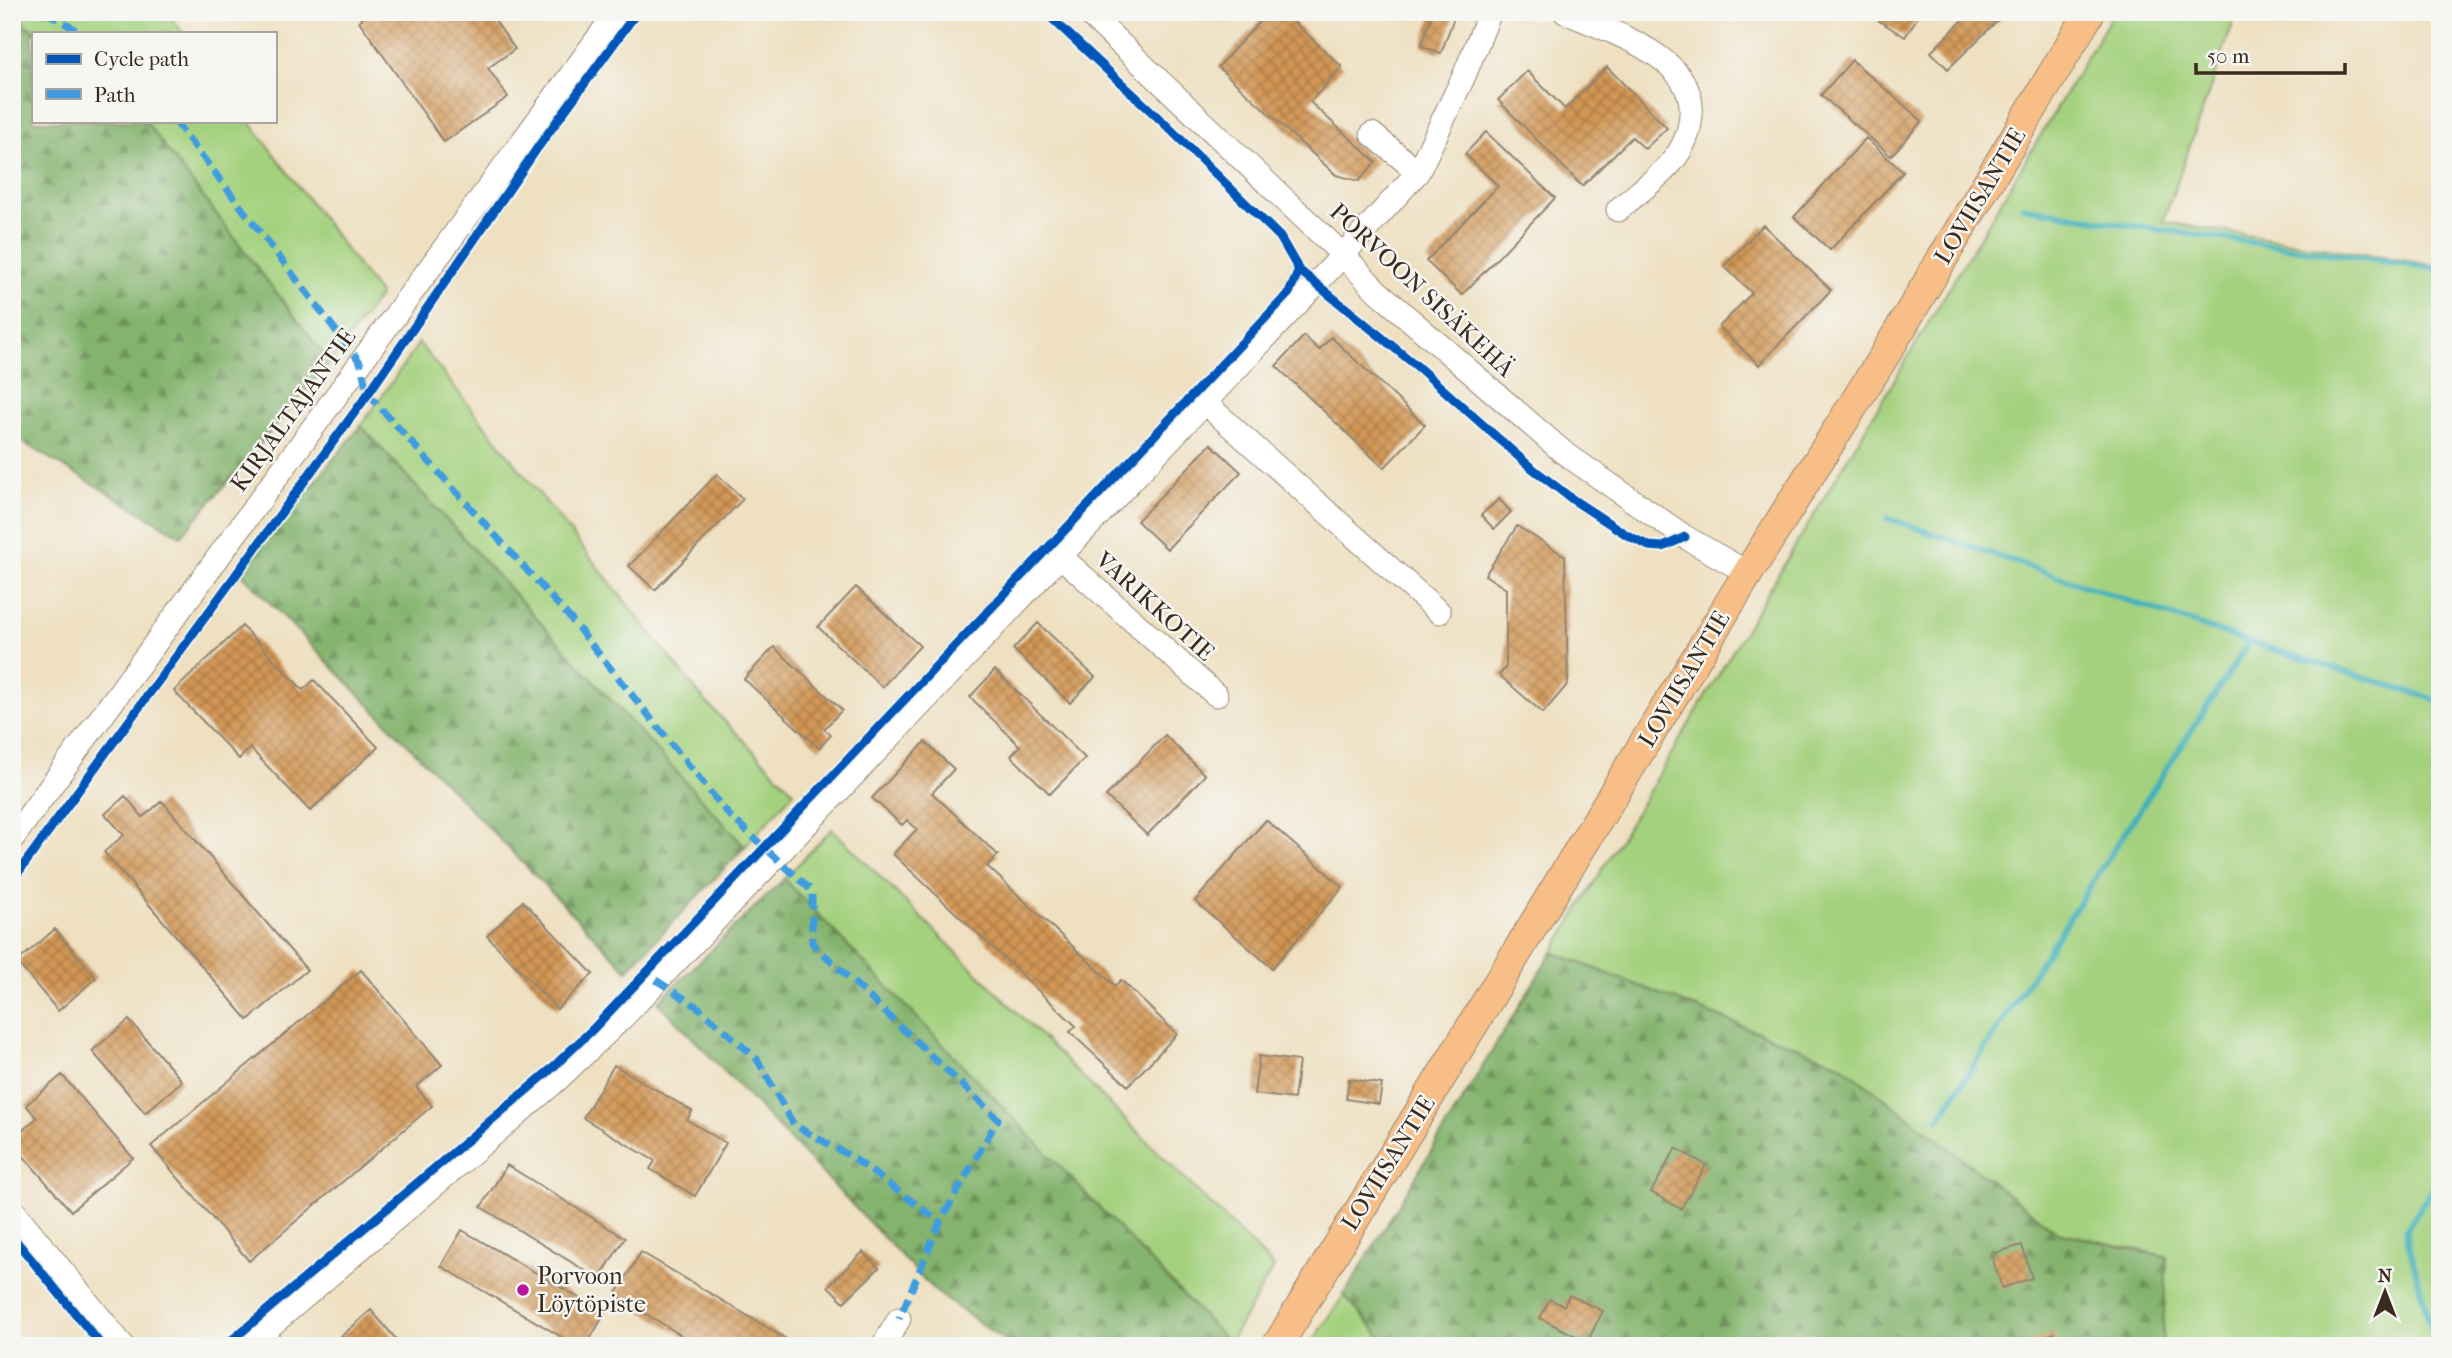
<svg xmlns="http://www.w3.org/2000/svg" width="2452" height="1358" font-family="'IM FELL French Canon',serif">
	<style>
		.grass { fill: #a4d17e; stroke: #707e4e; stroke-width: 2 }
		.forest { fill: url(#forest-firs); stroke: #5f6e46; stroke-width: 2 }
		.lines { fill: none; stroke-linecap: round; stroke-linejoin: round }
		.stream { stroke: #41b1ba; stroke-width: 6 }
		.building { fill: url(#building-cross-hatch) }
		.minor-casing { stroke: #948570; stroke-width: 25 }
		.major-casing { stroke: #948570; stroke-width: 32 }
		.minor { stroke: #fff; stroke-width: 23 }
		.major { stroke: #f7be87; stroke-width: 30 }
		.quiet { stroke: #3f9ce0; stroke-width: 7; stroke-dasharray: 14 7; stroke-linecap: butt }
		.cycleway-casing { stroke: #f6f6f2; stroke-width: 13 }
		.cycleway { stroke: #0057b8; stroke-width: 9 }
		.poi-dot { fill: #b5179e; stroke: #f6f6f2; stroke-width: 2.5 }
		.labels { text-anchor: middle; stroke-width: 5; stroke-linejoin: round; paint-order: stroke }
		.street-label { font-size: 24px; fill: #3b2a1e; stroke: #f6f6f2 }
		.poi-label { font-size: 24px; fill: #3b2a1e; stroke: #f6f6f2; text-anchor: start }
	</style>
	<defs>
		<pattern id="forest-firs" width="22" height="20" patternUnits="userSpaceOnUse" patternTransform="scale(1.75)"><rect width="22" height="20" fill="#83b36d"/><path d="M5 1l3.5 6h-7zM16 11l3.5 6h-7z" fill="#6c9259"/></pattern>
		<pattern id="building-cross-hatch" width="8" height="8" patternUnits="userSpaceOnUse" patternTransform="scale(1.75)"><rect width="8" height="8" fill="#d29754"/><path d="M0 0l8 8M0 8l8-8" fill="none" stroke="#ac7b45"/></pattern>
	</defs>
	<rect width="100%" height="100%" fill="#f6f6f2"/>
	<filter id="ink" filterUnits="userSpaceOnUse"><feTurbulence type="fractalNoise" baseFrequency=".0143" numOctaves="2"/><feDisplacementMap in="SourceGraphic" scale="14" xChannelSelector="R" yChannelSelector="G"/><feConvolveMatrix kernelMatrix="1 2 1 2 8 2 1 2 1" color-interpolation-filters="sRGB"/></filter>
	<filter id="wash" filterUnits="userSpaceOnUse"><feTurbulence type="fractalNoise" baseFrequency=".00686" numOctaves="4" result="noise"/><feDisplacementMap in="SourceGraphic" scale="28" xChannelSelector="R" yChannelSelector="G"/><feGaussianBlur stdDeviation="1.57" result="paint"/><feColorMatrix in="noise" values="0 0 0 0 0 0 0 0 0 0 0 0 0 0 0 0 0 1.4 0 .05"/><feComposite in="paint" operator="in"/></filter>
	<g filter="url(#wash)">
		<rect width="100%" height="100%" fill="#eee0c1"/>
		<path class="grass" d="M17,12h150l16,21h-143l-14,-8z
			M2114,12h123l-74,210 277,44v1080h-278l4,-90 -109,-24 -217,-168 -287,-112z
			M145,121h104l131,174 -50,68z
			M419,343l286,358 89,91 -49,55 -384,-421z
			M832,829l442,438 -45,76 -445,-464z
			M1344,1295l45,51h-79z"/>
		<path class="forest" d="M12,12h5l9,13 14,8h-7v88h112l185,242 -149,173 -169,-100z
			M361,426l384,421 -118,123 -387,-398z
			M784,879l445,464 -2,3h-215l-77,-55 -277,-289z
			M1552,952l288,112 217,168 110,25 -5,89h-773l-45,-51z"/>
		<g class="lines">
			<path class="stream" d="M2022,207l99,17 319,45
				M1887,518l362,124 191,59
				M1938,1120l311,-478
				M2436,1346l-31,-115 35,-53"/>
		</g>
		<g id="blocks">
			<path class="building" d="M371,12h118l26,37 -27,19 20,29 -64,45 -85,-121z
				M1268,12h15l59,55 -32,35 66,60 -17,19 -23,-6 -118,-108z
				M1433,12h23l-15,41 -20,-7z
				M1865,12h56l-16,25z
				M1971,12h23l6,6 -52,51 -17,-17z
				M1852,60l70,61 -31,35 -70,-61z
				M1607,67l60,61 -22,21 -13,-12 -50,49 -84,-86 29,-29 38,38z
				M1486,132l69,66 -93,97 -36,-34 72,-75 -33,-32z
				M1866,138l37,34 -73,78 -36,-33z
				M1763,225l68,65 -72,75 -40,-38 33,-34 -28,-27z
				M1304,336l15,14 12,-13 94,88 -41,43 -108,-102z
				M1211,444l30,28 -74,77 -30,-28z
				M717,474l26,25 -88,91 -26,-24z
				M1499,499l12,13 -17,17 -13,-14z
				M1517,526l48,30 3,128 -25,29 -44,-38 7,-8v-78l-21,-14z
				M856,587l64,59 -38,41 -64,-60z
				M1038,623l57,54 -25,26 -57,-54z
				M242,626l61,64 11,-10 64,67 -68,64 -60,-63 -11,11 -65,-68z
				M774,647l68,63 -18,19 7,6 -12,13 -75,-69z
				M995,670l90,88 -35,36 -39,-38 9,-10 -50,-49z
				M1165,735l40,40 -58,60 -41,-39z
				M925,742l29,27 -22,24 66,62 -11,11 128,120 6,-6 56,54 -49,52 -58,-54 6,-6 -183,-172 24,-25 -10,-9 -5,5 -30,-27z
				M125,796l18,21 19,-16 145,169 -59,50 -144,-168 20,-17 -19,-21z
				M1266,820l77,67 -71,81 -77,-67z
				M523,901l70,73 -36,35 -70,-73z
				M55,929l41,49 -38,33 -41,-49z
				M361,970l81,95 -26,22 16,19 -183,155 -98,-115z
				M129,1020l53,61 -37,32 -53,-62z
				M1259,1056l40,5 -5,38 -40,-5z
				M614,1065l78,46 -5,9 39,23 -31,53 -45,-27 5,-8 -72,-43z
				M62,1075l71,83 -62,53 -59,-68v-4l25,-21 -11,-13z
				M1349,1079l33,5 -3,20 -33,-5z
				M1676,1148l30,17 -25,44 -30,-17z
				M507,1165l118,73 -26,41 -118,-72z
				M462,1230l143,83 -19,33h-9l-136,-80z
				M2022,1245l10,33 -30,10 -11,-34z
				M641,1252l157,94h-99l-84,-51z
				M863,1252l16,16 -35,34 -16,-16z
				M1569,1295l34,16 -16,31 -47,-24 10,-19 14,7z
				M371,1310l31,36h-73l23,-19z
				M2054,1333l5,13h-29l-1,-3z"/>
		</g>
	</g>
	<g filter="url(#ink)">
		<use href="#blocks" fill-opacity="0" stroke="#948570" stroke-width="2"/>
		<g class="lines">
			<defs>
				<path id="minor" d="M1087,12l256,243 34,36 186,161 122,85 63,36
					M1565,12c42,19 131,44 126,102 -1,18 -8,35 -20,49 -15,17 -36,32 -53,47
					M1372,134l46,38
					M1205,403l234,209
					M1059,555l157,140
					M12,839l605,-827
					M12,1209l111,137
					M247,1346l311,-267 64,-61 306,-321 415,-442 75,-83 46,-96 26,-64
					M883,1346l16,-27"/>
				<path id="major" d="M1277,1346l471,-773 136,-217 206,-344"/>
			</defs>
			<use href="#minor" class="minor-casing"/>
			<use href="#major" class="major-casing"/>
			<use href="#minor" class="minor"/>
			<use href="#major" class="major"/>
			<path class="quiet" d="M46,12l35,21
				M175,121l185,241 8,32 202,224 158,196 84,77v52l186,176 -58,103 -41,97
				M656,980l43,28 58,51 37,66 58,32 88,65"/>
			<defs>
				<path id="cycleway" d="M1045,12l121,113 114,112 19,33 119,97 110,98 44,34 55,36 22,11 14,1 22,-10
					M12,881l356,-487 170,-247 99,-135
					M12,1236l90,110
					M225,1346l324,-275 45,-43 695,-735 10,-23"/>
			</defs>
			<use href="#cycleway" class="cycleway-casing"/>
			<use href="#cycleway" class="cycleway"/>
		</g>
	</g>
	<circle class="poi-dot" cx="523" cy="1290" r="7"/>
	<g class="labels">
		<g class="street-label">
			<text transform="translate(1980 196) rotate(-59)" y="8">LOVIISANTIE</text>
			<text transform="translate(1422 290) rotate(43)" y="8">PORVOON SISÄKEHÄ</text>
			<text transform="translate(293 410) rotate(-54)" y="8">KIRJALTAJANTIE</text>
			<text transform="translate(1155 606) rotate(42)" y="8">VARIKKOTIE</text>
			<text transform="translate(1684 679) rotate(-59)" y="8">LOVIISANTIE</text>
			<text transform="translate(1388 1163) rotate(-58)" y="8">LOVIISANTIE</text>
		</g>
		<g class="poi-label">
			<text x="537" y="1284">Porvoon<tspan x="537" dy="28">Löytöpiste</tspan></text>
		</g>
	</g>
	<rect width="2452" height="1358" fill="none" stroke="#f6f6f2" stroke-width="42"/>
	<rect x="32" y="32" width="245" height="91" fill="#f6f6f2" stroke="#aba49d" stroke-width="2"/>
	<rect x="46" y="54" width="35" height="10" fill="#0057b8" stroke="#aba49d" stroke-width="2"/>
	<text x="94" y="66" font-size="21" fill="#3b2a1e">Cycle path</text>
	<rect x="46" y="89" width="35" height="10" fill="#3f9ce0" stroke="#aba49d" stroke-width="2"/>
	<text x="94" y="102" font-size="21" fill="#3b2a1e">Path</text>
	<g transform="translate(2385 1292)" stroke="#f6f6f2" stroke-width="5" paint-order="stroke">
	<path d="M0-5L12 26L0 18L-12 26Z" fill="#3b2a1e"/>
	<text y="-10" font-size="19" font-weight="bold" text-anchor="middle" fill="#3b2a1e">N</text>
	</g>
	<path d="M2196 63v10h149v-10" fill="none" stroke="#3b2a1e" stroke-width="3.5"/>
	<text x="2207" y="63" font-size="21" fill="#3b2a1e" stroke="#f6f6f2" stroke-width="5" paint-order="stroke">50 m</text>
</svg>
